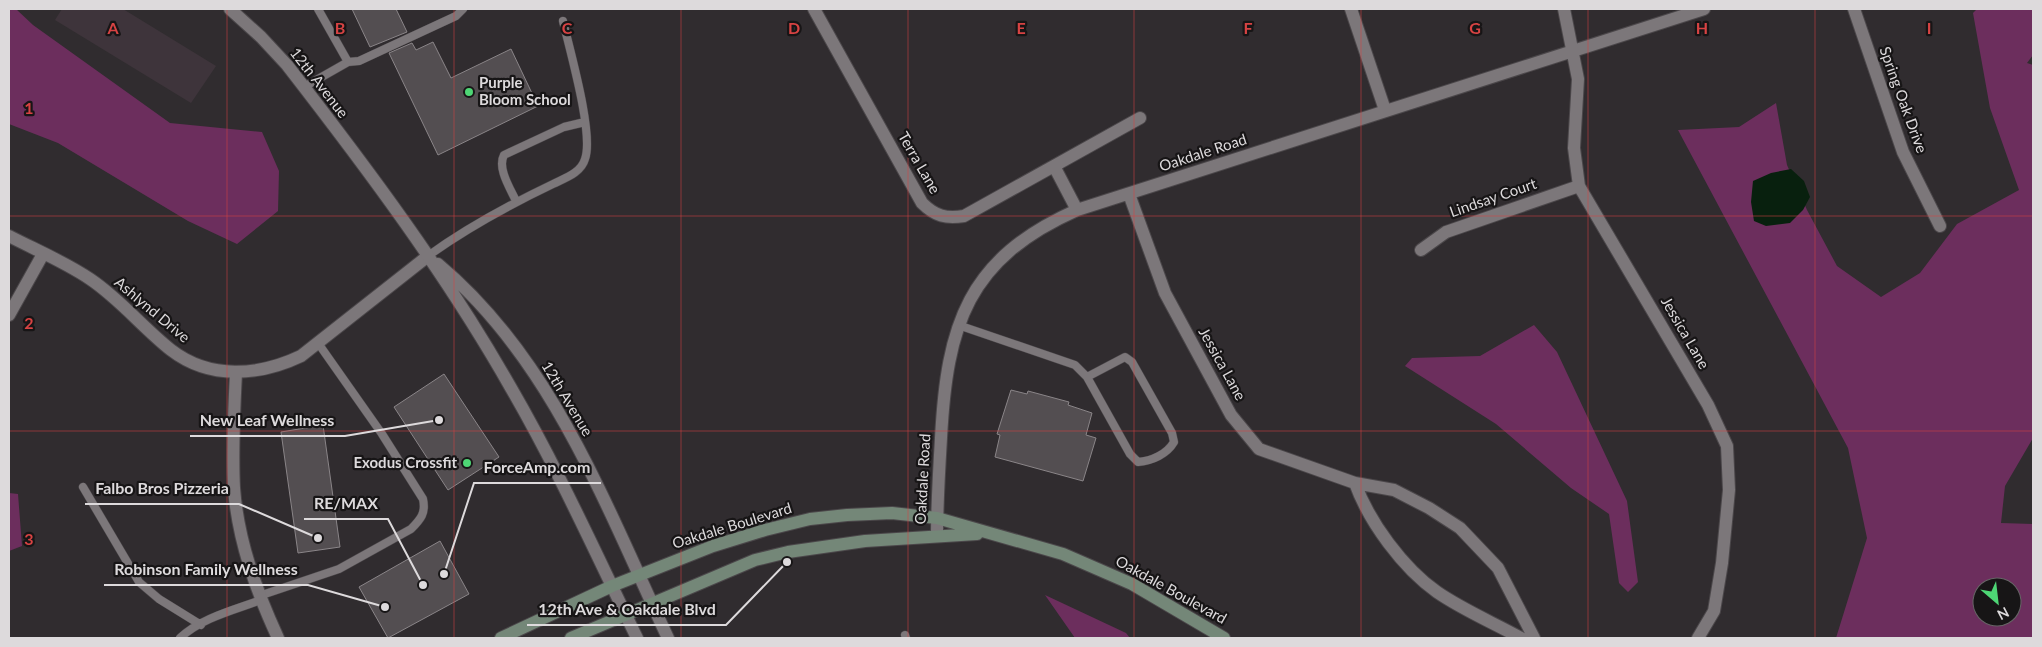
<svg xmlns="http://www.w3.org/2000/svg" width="2042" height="647" font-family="Lato,sans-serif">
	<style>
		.built { fill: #3e343b }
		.green { fill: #6c2e5d; fill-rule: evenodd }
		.water { fill: #08200e }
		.building { fill: #534e51; stroke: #8a8588 }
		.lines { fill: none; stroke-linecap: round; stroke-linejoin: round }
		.service-casing { stroke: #4b474a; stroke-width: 9 }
		.minor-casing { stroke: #4b474a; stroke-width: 14 }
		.tertiary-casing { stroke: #4b474a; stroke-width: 14 }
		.secondary-casing { stroke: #4b474a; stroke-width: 14 }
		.service { stroke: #7c777a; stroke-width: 8 }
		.minor { stroke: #7c777a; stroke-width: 12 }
		.tertiary { stroke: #7c777a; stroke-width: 12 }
		.secondary { stroke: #748778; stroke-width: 12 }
		.grid { fill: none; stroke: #d74343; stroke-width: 1; stroke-opacity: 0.55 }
		.poi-dot { fill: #4ed675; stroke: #171516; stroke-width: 2 }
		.labels { text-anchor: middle; stroke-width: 4.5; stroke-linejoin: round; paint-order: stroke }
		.street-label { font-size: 15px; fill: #dddadc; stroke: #171516 }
		.poi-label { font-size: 15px; font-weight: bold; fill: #dddadc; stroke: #171516; text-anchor: start }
		.grid-label { font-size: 16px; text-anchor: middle; font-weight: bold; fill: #d74343; stroke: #171516; stroke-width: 4.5; stroke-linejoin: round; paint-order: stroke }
		.leader { fill: none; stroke: #dddadc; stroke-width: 2 }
		.callout-dot { fill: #dddadc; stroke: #171516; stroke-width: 2 }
		.callout-label { font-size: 16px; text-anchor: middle; font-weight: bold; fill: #dddadc; stroke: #171516; stroke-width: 4.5; stroke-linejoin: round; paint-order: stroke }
	</style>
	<rect width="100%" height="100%" fill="#302c2f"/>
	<path class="built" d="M62,9h61l93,57 -25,37 -136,-83z"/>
	<path class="green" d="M9,9h7l17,16 137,98 92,9 17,39 -1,40 -41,33 -49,-23 -130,-78 -49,-19z
		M1977,9h56v46l-6,8 6,2v373l-28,48 -4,37 32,1v114h-197l31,-100 -19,-90 -170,-318 61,-3 37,-24 11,62 20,45 30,56 44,31 39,-24 37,-49 62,-34 -29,-82 -17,-95zM1982,587h30v30h-30z
		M1534,325l23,27 70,149 11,81 -10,10 -9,-9 -10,-69 -38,-26 -75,-64 -91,-58 7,-8 68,-2z
		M9,493l9,1 4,52 -13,5z
		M1045,595l81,38 4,5h-55z"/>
	<path class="water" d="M1791,169l13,12 6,16 -7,13 -13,13 -24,3 -12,-5 -3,-19 2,-21 18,-8z"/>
	<path class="building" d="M352,9h44l11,23 -37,15z
		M433,42l18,36 60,-29 27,57 -100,49 -49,-102 23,-10 4,7z
		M444,374l55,83 -51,33 -54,-83z
		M1011,390l16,4 1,-3 41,11 -1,3 24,8 -6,22 10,3 -13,43 -88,-24 5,-22 -3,-1z
		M323,425l17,122 -42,6 -17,-121z
		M440,541l29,53 -81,44 -29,-51z"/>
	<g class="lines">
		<defs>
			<path id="service" d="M318,9l30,53
				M304,87l44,-25 11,-1 97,-45 7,-7
				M516,201c-6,-13 -19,-33 -12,-46l60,-28 21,-5
				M428,256c40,-29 81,-51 125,-72 12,-6 28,-11 32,-25 9,-25 -15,-108 -22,-138
				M958,325l117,40 12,12 43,77 8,8c14,-1 29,-8 36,-20l-2,-9 -40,-71 -7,-5 -38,20
				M83,487l56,95 20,17 42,26
				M259,596l80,-27 72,-40c10,-10 15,-16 12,-30l-41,-65 -64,-91
				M905,635l1,3
				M180,638c21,-20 54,-28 81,-38"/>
			<path id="minor" d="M814,9l108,194c13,13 24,16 42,13l176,-98
				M1351,9l34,101
				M1564,9l14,70 -4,69 5,38 129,219 19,41 2,44 -7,73 -8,48 -16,27
				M1854,9l49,143 37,74
				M1054,166l23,44
				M1129,194l36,99 66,122 28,34 96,34c14,39 48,85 82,109 26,18 57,31 84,46
				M9,236c27,14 56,26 81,43 30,20 53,49 81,71 39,30 88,26 130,6l127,-100
				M1421,250l25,-18 133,-46
				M9,315l34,-61
				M236,373c-2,38 -4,76 -2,115 4,53 22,102 44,150
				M1355,483l39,7 35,18 31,20 38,40 36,70
				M937,536c0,-32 2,-65 4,-98 6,-113 26,-179 136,-228l627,-201"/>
			<path id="tertiary" d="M230,9l31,28 26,28c80,103 160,210 224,323 47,81 85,166 126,250
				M438,264c115,96 168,243 230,374"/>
			<path id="secondary" d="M501,638l111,-52 101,-40 52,-16 45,-11 37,-4 45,-2 45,5 126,36 69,30 92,54
				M571,638l184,-78 33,-8 77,-11 112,-7"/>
		</defs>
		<use href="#service" class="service-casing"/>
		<use href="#minor" class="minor-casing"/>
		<use href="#tertiary" class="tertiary-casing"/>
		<use href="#secondary" class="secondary-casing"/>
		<use href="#service" class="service"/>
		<use href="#minor" class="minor"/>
		<use href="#tertiary" class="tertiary"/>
		<use href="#secondary" class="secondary"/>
	</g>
	<path class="grid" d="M227,9v629M454,9v629M681,9v629M908,9v629M1134,9v629M1361,9v629M1588,9v629M1815,9v629M9,216h2024M9,431h2024"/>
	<g class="poi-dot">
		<circle cx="469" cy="92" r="5"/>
		<circle cx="467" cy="463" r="5"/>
	</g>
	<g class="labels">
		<g class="street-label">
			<text transform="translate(319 83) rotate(52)" y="5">12th Avenue</text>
			<text transform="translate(1903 100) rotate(70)" y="5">Spring Oak Drive</text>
			<text transform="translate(1203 153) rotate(-18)" y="5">Oakdale Road</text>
			<text transform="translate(919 163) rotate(60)" y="5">Terra Lane</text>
			<text transform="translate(1493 198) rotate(-19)" y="5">Lindsay Court</text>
			<text transform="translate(152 310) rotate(40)" y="5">Ashlynd Drive</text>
			<text transform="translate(1685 333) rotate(60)" y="5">Jessica Lane</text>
			<text transform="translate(1222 364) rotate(61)" y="5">Jessica Lane</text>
			<text transform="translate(567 399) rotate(59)" y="5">12th Avenue</text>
			<text transform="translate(923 479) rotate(-87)" y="5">Oakdale Road</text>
			<text transform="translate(732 526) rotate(-17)" y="5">Oakdale Boulevard</text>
			<text transform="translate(1171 590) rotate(29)" y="5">Oakdale Boulevard</text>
		</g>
		<g class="poi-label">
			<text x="479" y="88">Purple<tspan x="479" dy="17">Bloom School</tspan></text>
			<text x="457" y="468" text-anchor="end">Exodus Crossfit</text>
		</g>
	</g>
	<g class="grid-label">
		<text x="113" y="34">A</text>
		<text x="340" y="34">B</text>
		<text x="567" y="34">C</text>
		<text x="794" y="34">D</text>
		<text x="1021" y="34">E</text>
		<text x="1248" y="34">F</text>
		<text x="1475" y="34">G</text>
		<text x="1702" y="34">H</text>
		<text x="1929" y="34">I</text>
		<text x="29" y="114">1</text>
		<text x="29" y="329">2</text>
		<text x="29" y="545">3</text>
	</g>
	<path class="leader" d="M439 420L345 436H190M444 574L474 483H601M318 538L239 504H85M423 585L388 519H304M385 607L308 585H104M787 562L726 625H527"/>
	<g class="callout-dot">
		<circle cx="439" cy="420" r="5"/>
		<circle cx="444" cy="574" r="5"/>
		<circle cx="318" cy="538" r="5"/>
		<circle cx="423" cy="585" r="5"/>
		<circle cx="385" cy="607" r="5"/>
		<circle cx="787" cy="562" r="5"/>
	</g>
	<g class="callout-label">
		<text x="267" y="426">New Leaf Wellness</text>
		<text x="537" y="473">ForceAmp.com</text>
		<text x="162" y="494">Falbo Bros Pizzeria</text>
		<text x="346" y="509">RE/MAX</text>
		<text x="206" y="575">Robinson Family Wellness</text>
		<text x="627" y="615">12th Ave &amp; Oakdale Blvd</text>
	</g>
	<rect width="2042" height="647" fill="none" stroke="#dddadc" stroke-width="20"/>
	<g transform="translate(1997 602) rotate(152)"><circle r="24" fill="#171516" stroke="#666465"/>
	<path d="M0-4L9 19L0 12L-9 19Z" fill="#4ed675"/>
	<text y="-8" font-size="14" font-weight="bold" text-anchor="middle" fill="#dddadc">N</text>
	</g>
</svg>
